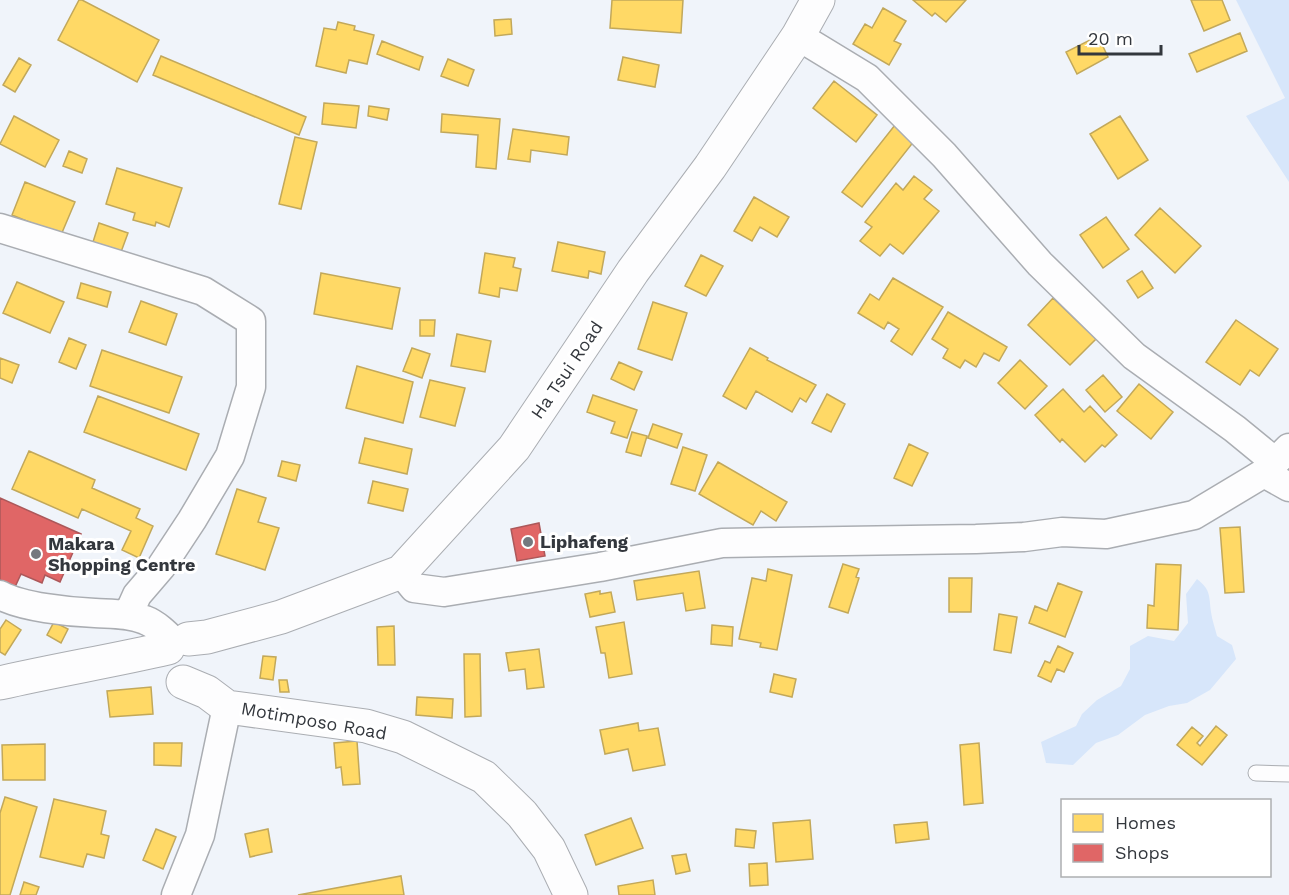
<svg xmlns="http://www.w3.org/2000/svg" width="1289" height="895" font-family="'Work Sans',sans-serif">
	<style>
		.green { fill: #d7e6fa }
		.homes { fill: #ffd966; stroke: #c2a85a; stroke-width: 1.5 }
		.shops { fill: #e06666; stroke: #ac585a; stroke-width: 1.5 }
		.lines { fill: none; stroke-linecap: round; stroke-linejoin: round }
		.service-casing { stroke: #aaadb2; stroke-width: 17 }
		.minor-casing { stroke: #aaadb2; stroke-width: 31 }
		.tertiary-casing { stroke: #aaadb2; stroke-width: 35 }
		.service { stroke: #fdfdfe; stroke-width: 15 }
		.minor { stroke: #fdfdfe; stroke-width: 28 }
		.tertiary { stroke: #fdfdfe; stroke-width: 33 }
		.poi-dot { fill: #75797f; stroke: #fff; stroke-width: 2 }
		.labels { text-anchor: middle; stroke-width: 6; stroke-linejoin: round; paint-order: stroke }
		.street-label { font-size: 18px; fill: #33373d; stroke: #fff }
		.poi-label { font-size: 18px; font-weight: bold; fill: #33373d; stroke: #fff; text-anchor: start }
	</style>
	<rect width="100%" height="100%" fill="#f0f4fa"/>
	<path class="green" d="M1236,0h53v182l-43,-66 39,-18z
		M1197,579c14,11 12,17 14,33 1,8 4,16 6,24l15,9 4,14 -26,31 -23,13 -18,3 -24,9 -27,20 -22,8 -23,22 -27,-2 -5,-21 35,-16 6,-12 15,-14 24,-14 9,-17v-23l18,-10 26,5 14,-18 -2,-29z"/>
	<path class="homes" d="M79,0h3l77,40 -22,42 -79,-42z
		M612,0h71l-2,33 -71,-5z
		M913,0h53l-20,22 -11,-9 -3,3z
		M1191,0h31l8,20 -26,11z
		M883,8l23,13 -12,20 7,3 -12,21 -36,-21 12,-20 7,4z
		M511,19l1,15 -17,2 -1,-16z
		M338,22l17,4 -1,4 20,5 -7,29 -18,-4 -3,13 -30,-7 8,-38 12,2z
		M1240,33l7,18 -50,21 -8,-18z
		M1098,36l10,21 -31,17 -11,-22z
		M382,41l41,16 -4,13 -42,-16z
		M161,56l145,61 -7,18 -146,-60z
		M623,57l36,8 -4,22 -37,-7z
		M19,58l12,7 -16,27 -12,-7z
		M448,59l26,11 -6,16 -27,-10z
		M834,81l43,34 -21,27 -43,-34z
		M324,103l35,3 -3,22 -34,-4z
		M369,106l20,3 -2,11 -19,-4z
		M442,114l58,5 -4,50 -20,-2 2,-32 -37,-3z
		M14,116l45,24 -14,27 -45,-23z
		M1120,116l28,44 -30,19 -28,-45z
		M895,125l20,15 -53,67 -20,-15z
		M513,129l56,8 -2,18 -36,-5 -1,12 -22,-3z
		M295,137l22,5 -16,67 -22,-5z
		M69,151l18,8 -5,14 -19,-7z
		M117,168l65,20 -13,39 -13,-5 -1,4 -22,-6 2,-7 -29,-9z
		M914,176l18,14 -8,9 15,12 -36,43 -13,-10 -10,12 -20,-15 12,-14 -7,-5 31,-39 7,7z
		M25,182l50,20 -14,33 -49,-20z
		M754,197l35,20 -12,20 -17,-10 -8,14 -18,-10z
		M1160,208l41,38 -26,27 -40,-38z
		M1106,217l23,32 -26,19 -23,-33z
		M99,223l29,10 -7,19 -28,-10z
		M558,242l47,10 -4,22 -12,-3 -1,7 -36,-7z
		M485,253l30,5 -2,9 8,2 -4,22 -17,-3 -1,9 -20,-4z
		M701,255l22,11 -17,30 -21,-10z
		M1142,271l11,17 -15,10 -11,-17z
		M321,273l79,15 -8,41 -78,-15z
		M893,278l50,29 -31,48 -21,-14 8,-12 -11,-7 -4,7 -26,-16 12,-19 9,6z
		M17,282l47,20 -14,31 -47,-20z
		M81,283l30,9 -4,15 -30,-9z
		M1053,298l43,41 -26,26 -42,-40z
		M141,301l36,13 -11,31 -37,-13z
		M653,302l34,11 -15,47 -34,-11z
		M948,312l59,35 -8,14 -15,-8 -8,14 -11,-7 -5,8 -17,-10 5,-9 -16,-10z
		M420,320h15l-1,16h-14z
		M1236,320l42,29 -19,27 -9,-6 -10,15 -34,-23z
		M457,334l34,7 -6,31 -34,-6z
		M69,338l17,7 -10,24 -17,-7z
		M412,348l18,6 -8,24 -19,-7z
		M750,348l18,10 -1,2 49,25 -10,17 -6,-4 -8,14 -36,-21 -10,18 -23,-13z
		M102,350l80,27 -13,36 -79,-27z
		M0,358l19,7 -7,18 -12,-5z
		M1020,360l27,26 -22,23 -27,-26z
		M619,362l23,10 -8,18 -23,-11z
		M357,366l56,16 -10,41 -57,-15z
		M1103,375l19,22 -17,15 -19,-22z
		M430,380l35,8 -10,38 -35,-9z
		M1139,384l34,28 -22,27 -34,-28z
		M1063,389l21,23 6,-6 27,29 -12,12 -3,-2 -17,17 -23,-23 -2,3 -25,-27z
		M827,394l18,10 -14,28 -19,-9z
		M593,395l44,15 -10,28 -16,-5 4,-11 -28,-10z
		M98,396l101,38 -13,36 -102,-38z
		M653,424l29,10 -5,14 -29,-10z
		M632,432l15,4 -6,20 -15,-4z
		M365,438l47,11 -5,25 -48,-11z
		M909,444l19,9 -16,33 -18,-8z
		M683,447l24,8 -12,36 -24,-7z
		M29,451l66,29 -3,8 48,21 -4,9 17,8 -14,32 -17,-8 9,-19 -49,-22 -4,9 -66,-29z
		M282,461l18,4 -4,16 -18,-5z
		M718,462l69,40 -11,19 -15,-10 -8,14 -54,-31z
		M373,481l35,8 -5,22 -35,-8z
		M237,489l29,9 -8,24 21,6 -14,42 -49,-16z
		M1240,527l4,65 -19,1 -5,-65z
		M843,564l16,5 -3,8 3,1 -11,35 -19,-6z
		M1156,564l25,1 -3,65 -31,-2 1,-23 6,1z
		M768,569l24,6 -15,75 -17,-3 1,-4 -22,-4 13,-61 14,3z
		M699,571l6,37 -19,3 -3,-18 -46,7 -3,-19z
		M949,578h23l-1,34h-22z
		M1058,583l24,9 -17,45 -36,-14 6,-17 12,5z
		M600,591v3l11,-2 4,20 -25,5 -5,-23z
		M999,614l18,3 -6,36 -17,-3z
		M6,620l15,10 -16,25 -5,-3v-23z
		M54,622l14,7 -7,14 -14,-8z
		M624,622l8,52 -23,4 -4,-25h-4l-5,-26z
		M712,625l21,2 -1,19 -21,-2z
		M394,626l1,39h-17l-1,-38z
		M1058,646l15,7 -9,19 -7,-3 -6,13 -13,-6 7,-15 5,2z
		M539,649l5,38 -17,2 -2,-20 -16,2 -3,-18z
		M464,654h16l1,62 -16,1z
		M263,656l13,1 -3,23 -13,-2z
		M774,674l22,5 -4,18 -22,-5z
		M279,680h8l2,12h-9z
		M151,687l2,27 -43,3 -3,-26z
		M417,697l36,2 -1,19 -36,-3z
		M638,723l1,8 19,-3 7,37 -32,6 -5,-22 -23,5 -5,-24z
		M1216,726l11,9 -25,30 -25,-20 15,-18 11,9 -6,7 3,3z
		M357,741l3,43 -17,1 -2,-18 -5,1 -2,-25z
		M154,743h28l-1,23 -27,-1z
		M979,743l4,60 -19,2 -4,-60z
		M45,744v36h-42l-1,-35z
		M5,797l32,10 -27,88h-10v-82z
		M54,799l52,12 -5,23 8,2 -5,22 -17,-4 -4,13 -43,-10z
		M631,818l12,30 -47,17 -11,-30z
		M810,820l3,39 -37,3 -3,-39z
		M927,822l2,17 -33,4 -2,-18z
		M156,829l20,8 -13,32 -20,-9z
		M268,829l4,23 -22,5 -5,-23z
		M736,829l20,2 -2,17 -19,-2z
		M686,854l4,17 -14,3 -4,-18z
		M767,863l1,22 -18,1 -1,-22z
		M401,876l3,19h-106z
		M653,880l2,15h-36l-1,-9z
		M24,882l15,5 -3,8h-16z"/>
	<path class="shops" d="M0,498l81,36 -21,48 -15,-7 -3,8 -21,-9 -6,13 -15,-7z
		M539,523l6,33 -28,5 -6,-32z"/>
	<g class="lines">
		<defs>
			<path id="service" d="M1256,773l33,1"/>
			<path id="minor" d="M798,36l69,42 77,77 96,109 94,92 101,73 39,32
				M0,228l203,63 48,30v66l-21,69 -38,64 -31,47 -24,28 -9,20
				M1264,473l25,14
				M401,572l13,16 30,4 156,-25 122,-24 254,-4 48,-2 38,-5 44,2 88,-19 70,-42 25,-25
				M0,595c22,12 69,17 95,18 16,1 34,0 50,7 11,4 21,14 29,22
				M176,895l24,-60 27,-128"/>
			<path id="tertiary" d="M188,639l19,-2 74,-20 120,-45 113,-124 119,-177 77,-104 88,-131 20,-36
				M183,682l24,10 20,15 139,19 37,11 81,40 38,37 27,35 22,46
				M0,683c56,-13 112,-22 168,-35"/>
		</defs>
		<use href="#service" class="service-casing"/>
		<use href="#minor" class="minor-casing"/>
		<use href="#tertiary" class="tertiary-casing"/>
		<use href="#service" class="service"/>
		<use href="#minor" class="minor"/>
		<use href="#tertiary" class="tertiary"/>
	</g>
	<g class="poi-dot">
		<circle cx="528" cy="542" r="6"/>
		<circle cx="36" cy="554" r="6"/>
	</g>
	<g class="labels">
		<g class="street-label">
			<text transform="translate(567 370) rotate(-56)" y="6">Ha Tsui Road</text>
			<text transform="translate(314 721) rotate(10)" y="6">Motimposo Road</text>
		</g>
		<g class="poi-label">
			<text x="540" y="548">Liphafeng</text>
			<text x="48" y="550">Makara<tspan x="48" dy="21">Shopping Centre</tspan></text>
		</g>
	</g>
	<rect x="1061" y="799" width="210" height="78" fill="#ffffff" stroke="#adafb1" stroke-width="1.5"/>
	<rect x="1073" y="814" width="30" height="18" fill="#ffd966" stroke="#adafb1" stroke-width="1.5"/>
	<text x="1115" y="829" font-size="18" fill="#33373d">Homes</text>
	<rect x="1073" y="844" width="30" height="18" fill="#e06666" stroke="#adafb1" stroke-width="1.5"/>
	<text x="1115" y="859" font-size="18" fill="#33373d">Shops</text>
	<path d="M1079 45v9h82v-9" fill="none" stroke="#33373d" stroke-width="3"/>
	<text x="1088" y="45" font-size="18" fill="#33373d" stroke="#ffffff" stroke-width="4.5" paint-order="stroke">20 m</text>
</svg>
